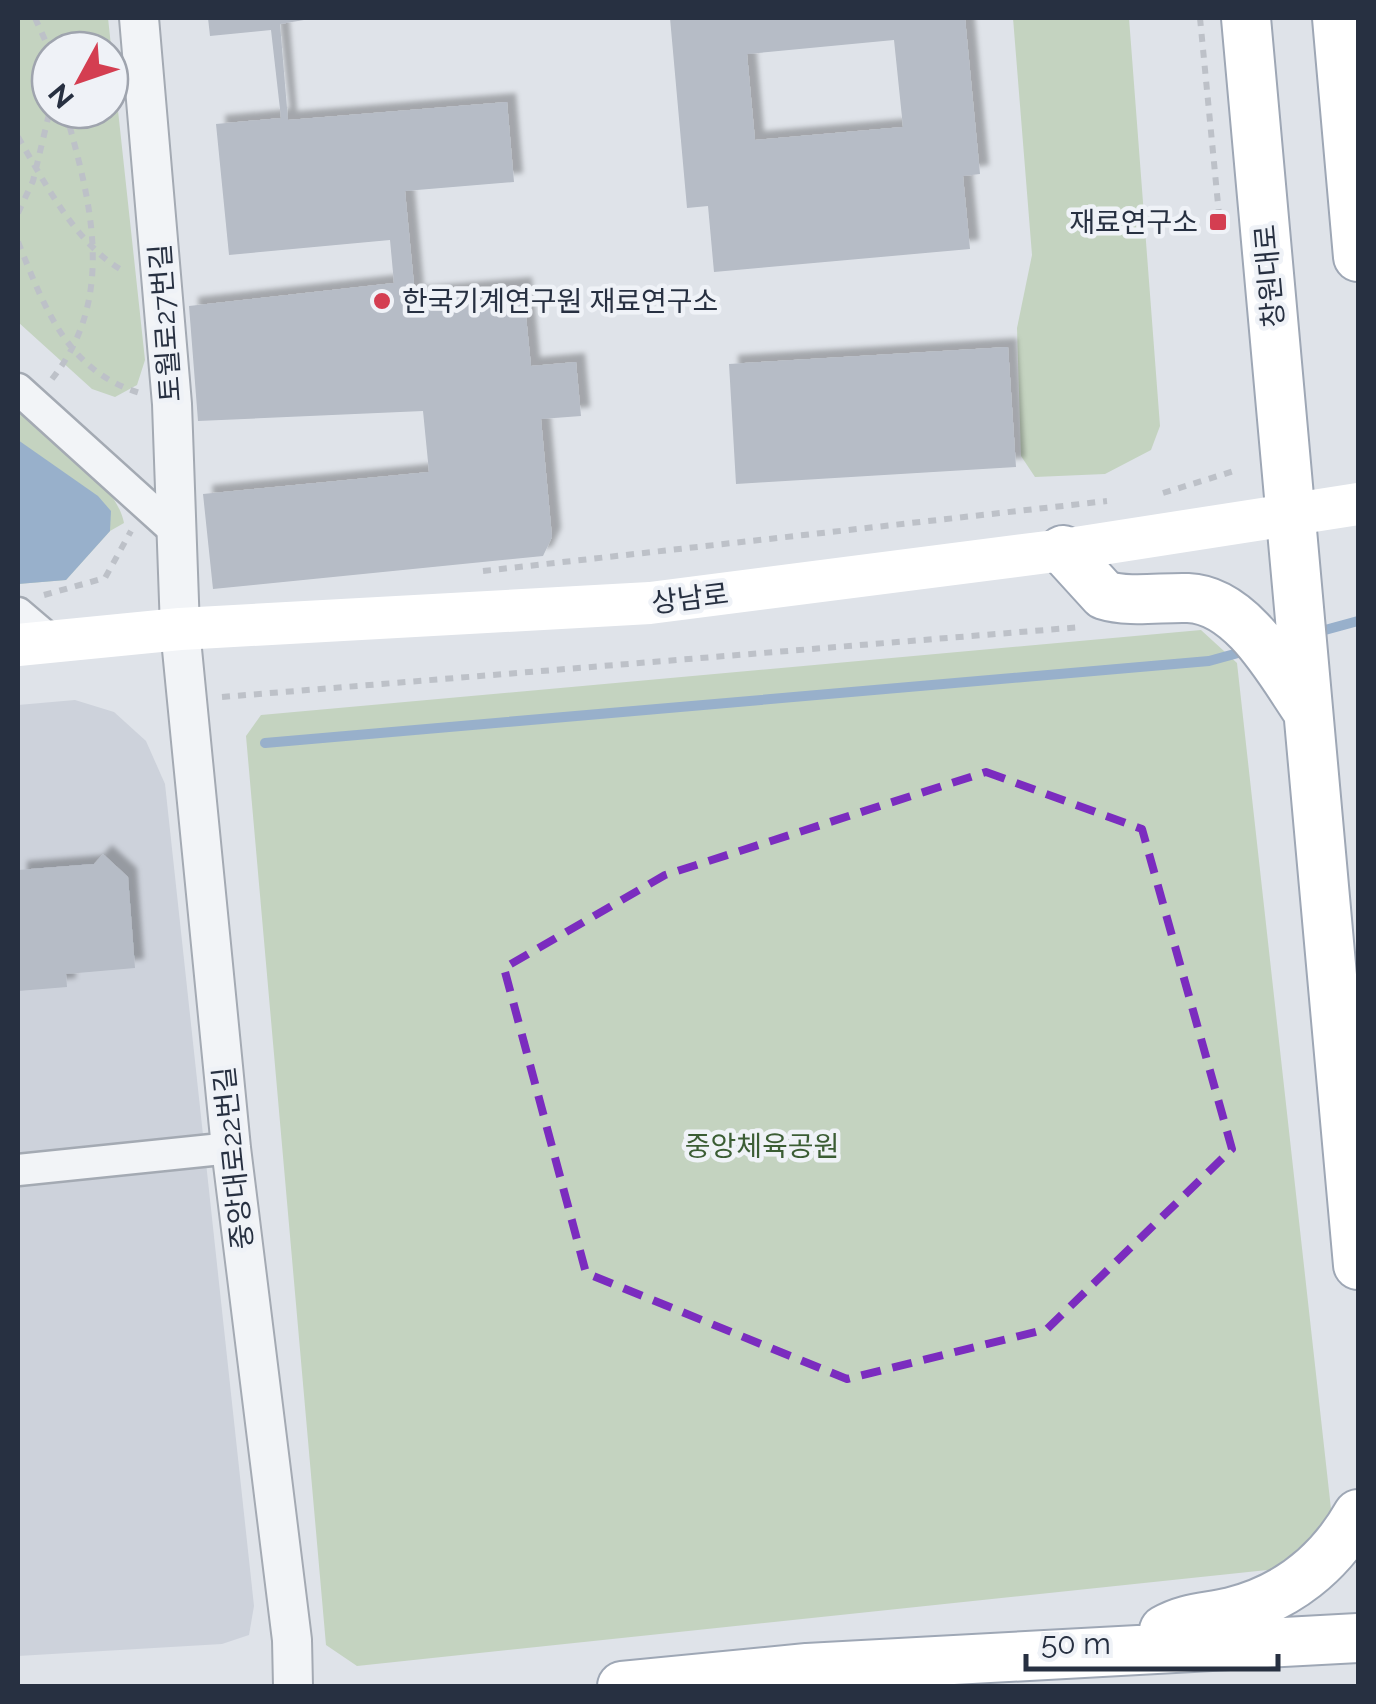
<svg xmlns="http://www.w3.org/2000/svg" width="1376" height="1704" font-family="Raleway,'Noto Sans KR',sans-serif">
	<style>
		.built { fill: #cdd2db }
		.green { fill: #c4d3c0; fill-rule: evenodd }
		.water { fill: #98b0cb }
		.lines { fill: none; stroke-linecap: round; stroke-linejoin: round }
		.stream { stroke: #98b0cb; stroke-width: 10 }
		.building { fill: #b6bcc6; fill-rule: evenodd; filter: url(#shadow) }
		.minor-casing { stroke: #a4aab3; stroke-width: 35 }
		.tertiary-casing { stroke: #a4aab3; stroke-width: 42 }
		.primary-casing { stroke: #9ea7b5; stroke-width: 52 }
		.path { stroke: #bdc1c8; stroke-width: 6; stroke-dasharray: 8 8; stroke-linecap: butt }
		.minor { stroke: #f2f4f7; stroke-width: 30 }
		.tertiary { stroke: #f2f4f7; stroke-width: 38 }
		.secondary { stroke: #fff; stroke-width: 42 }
		.primary { stroke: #fff; stroke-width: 48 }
		.marked { fill: none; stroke: #7b2cbf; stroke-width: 8; stroke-dasharray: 20 12; stroke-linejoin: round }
		.poi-dot { fill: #d43e51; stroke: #eff2f7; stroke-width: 4 }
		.labels { text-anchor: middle; stroke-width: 9; stroke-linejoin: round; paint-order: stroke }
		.poi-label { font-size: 28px; fill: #273041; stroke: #eff2f7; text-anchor: end }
		.street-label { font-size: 28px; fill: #273041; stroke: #eff2f7 }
		.park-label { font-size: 28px; fill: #3b5d34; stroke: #eff2f7 }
	</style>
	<defs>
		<filter id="shadow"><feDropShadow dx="9" dy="-9" stdDeviation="2.5" flood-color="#0004"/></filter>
	</defs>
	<rect width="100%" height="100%" fill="#dfe3e9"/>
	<path class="built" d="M75,700l39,12 32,29 19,43 89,822 -5,29 -27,9 -204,12v-951z"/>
	<path class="green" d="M18,18h90l37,342 -8,25 -22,12 -23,-8 -74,-67zM110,50v60h-60v-60z
		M1013,18h116l31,408 -9,24 -46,24 -70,3 -14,-21 -4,-128 15,-73z
		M18,408c32,29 98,73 106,115l-14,8 -44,49 -48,4z
		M1201,630l36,33 97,873 -48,32 -929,98 -31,-21 -80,-909 15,-21z"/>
	<path class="water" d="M18,440l80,56 13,15 -1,20 -44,49 -48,4z"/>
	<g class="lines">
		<path class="stream" d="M1314,633l44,-12
			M265,743l944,-82 40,-11"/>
	</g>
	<path class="building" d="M208,18h108l-36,6 8,96 219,-18 7,80 -109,9 10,104 108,-9 8,80 45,-4 5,54 -40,3 11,118 -9,19 -330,33 -10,-95 226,-22 -6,-61 -225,10 -9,-115 205,-23 -4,-43 -161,15 -13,-131 65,-6 -10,-88 -61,6z
		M670,18h295l15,156 -17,2 7,73 -256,23 -6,-66 -21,2zM894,40l9,87 -148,13 -8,-86z
		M1008,347l8,120 -280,17 -7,-120z
		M103,854l25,23 7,91 -69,6 1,13 -49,4v-121l76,-6z"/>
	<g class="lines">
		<defs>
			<path id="minor" d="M18,389l157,142
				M18,613l34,29
				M18,1170l213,-22"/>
			<path id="tertiary" d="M139,18l33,386 8,225 51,519 61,492 1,46"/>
			<path id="primary" d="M1246,18l112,1247
				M1337,18l21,239
				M1063,550l41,45c25,8 58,2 84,3 55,2 93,75 120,114
				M1164,1630c23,-13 42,-12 67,-18 56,-14 99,-49 127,-98
				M622,1686l185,-18 551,-30"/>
		</defs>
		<use href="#minor" class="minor-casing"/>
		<use href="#tertiary" class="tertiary-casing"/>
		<use href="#primary" class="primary-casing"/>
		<path class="path" d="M35,18l15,33
			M1200,18l21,217
			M18,137c27,46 59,109 107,135
			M18,213l15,-32 17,-71
			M18,242c27,66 49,129 122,151
			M52,379c65,-82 39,-177 13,-269
			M1163,493l71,-22
			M483,571l624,-70
			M44,595l61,-17 26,-47
			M222,697l860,-70"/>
		<use href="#minor" class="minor"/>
		<use href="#tertiary" class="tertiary"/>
		<path class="secondary" d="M18,645l162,-16 470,-26 413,-53 295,-46"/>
		<use href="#primary" class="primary"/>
	</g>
	<path class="marked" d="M986,772l156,57 90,320 -185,180 -200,50 -261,-106 -82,-305 161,-93z"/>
	<g class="poi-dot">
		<rect x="1208" y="212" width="20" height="20" rx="5"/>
		<circle cx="382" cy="301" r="10"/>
	</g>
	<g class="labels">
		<g class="poi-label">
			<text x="1198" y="232">재료연구소</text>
			<text x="402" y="311" text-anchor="start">한국기계연구원 재료연구소</text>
		</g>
		<g class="street-label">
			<text transform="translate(1269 276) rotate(-95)" y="10">창원대로</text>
			<text transform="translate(165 323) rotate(-94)" y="10">토월로27번길</text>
			<text transform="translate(690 598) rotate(-7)" y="10">상남로</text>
			<text transform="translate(233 1158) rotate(-96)" y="10">중앙대로22번길</text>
		</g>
		<g class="park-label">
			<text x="762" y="1156">중앙체육공원</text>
		</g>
	</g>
	<rect width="1376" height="1704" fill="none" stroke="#273041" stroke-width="40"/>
	<g transform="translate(80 80) rotate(230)"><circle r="48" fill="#eff2f7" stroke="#9fa4ae" stroke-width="2.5"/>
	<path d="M0-8L18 38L0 25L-18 38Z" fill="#d43e51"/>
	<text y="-15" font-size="28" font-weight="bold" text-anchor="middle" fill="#273041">N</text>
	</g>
	<path d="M1026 1654v15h252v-15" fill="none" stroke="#273041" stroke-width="5"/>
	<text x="1041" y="1654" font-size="30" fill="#273041" stroke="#eff2f7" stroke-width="8" paint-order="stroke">50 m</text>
</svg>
